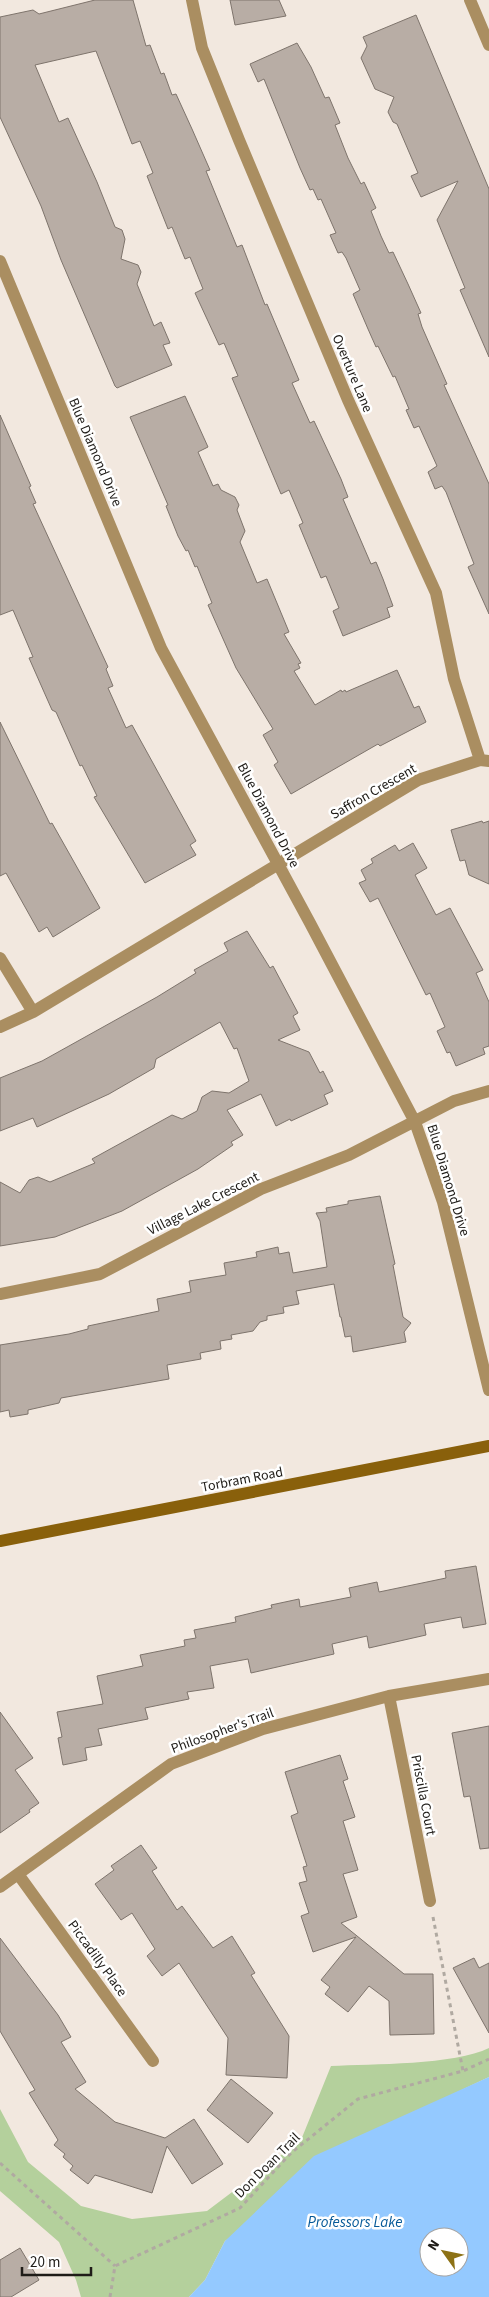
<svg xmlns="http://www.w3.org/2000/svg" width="489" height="2297" font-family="'Source Sans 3',sans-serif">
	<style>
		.green { fill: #b4d09c }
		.water { fill: #94c9ff; fill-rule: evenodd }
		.building { fill: #b8ada5; stroke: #7e746c }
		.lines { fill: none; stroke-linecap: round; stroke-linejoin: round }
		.path { stroke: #b0a9a1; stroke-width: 3; stroke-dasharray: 4 4; stroke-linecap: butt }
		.minor { stroke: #aa8e61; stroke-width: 12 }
		.secondary { stroke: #89600b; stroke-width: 12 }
		.labels { text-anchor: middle; stroke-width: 5; stroke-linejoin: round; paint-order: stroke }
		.street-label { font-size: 14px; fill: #1f1c18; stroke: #fff }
		.water-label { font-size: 15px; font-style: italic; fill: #055998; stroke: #fff }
	</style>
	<rect width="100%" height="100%" fill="#f2e8df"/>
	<path class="green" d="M489,2048v29l-78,37 -186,127 -20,39 -16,17h-108l-5,-17 -17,-38 -59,-51v-82l28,53 53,44 51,13 75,-8 94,-71 30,-74c41,-2 124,-1 158,-18z"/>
	<path class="water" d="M489,2077v220h-300l16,-17 20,-39 89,-85zM429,2237h30v30h-30z"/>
	<path class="building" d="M95,0h38l13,46 4,-1 11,29 3,-1 8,22 4,-1 16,35 18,41 -4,1 31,76 5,-2 23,60 2,-1 32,76 -7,3 18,40 4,-2 27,58 7,18 -5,2 28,65 5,-2 7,17 10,27 -6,2 3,9 -47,19 -10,-25 6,-3 -13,-32 -5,2 -22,-53 4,-2 -14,-33 -8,4 -49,-116 6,-2 -14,-33 -5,2 -24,-52 8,-4 -13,-32 -5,2 -13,-32 -4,2 -21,-53 6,-3 -13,-32 -8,3 -36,-93 -61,14 24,57 9,-4 29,64 18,45 7,3 3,9 -4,20 17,6 3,7 -4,12 17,42 7,-4 9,21 -7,2 9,20 -55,23 -2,-2 -54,-126 -20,-54 -41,-89v-100l33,-7 6,4z
		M230,0h49l7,16 -51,9z
		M416,15l73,174v168l-29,-67 5,-2 -28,-68 21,-39 -37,16 -10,-21 7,-3 -21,-49 -4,-2 -5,-10 6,-15 -19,-8 -14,-31 6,-12 -4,-9z
		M297,43l14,24 14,31 4,-1 11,26 -5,2 13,33 13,26 3,-2 12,26 -5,3 10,25 8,17 4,-1 15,32 13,29 -3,1 4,13 25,57 -3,1 45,99v130l-21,-47 6,-3 -28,-72 -4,-6 -7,3 -7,-17 9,-6 -18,-40 -5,2 -8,-18 3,-1 -14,-33 -2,1 -15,-31 -2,1 -8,-18 -15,-35 7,-4 -14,-32 -4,-6 -4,1 -8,-18 6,-2 -15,-34 -3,1 -5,-11 -3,1 -10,-22 -36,-89 -6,3 -8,-18z
		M185,396l23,51 -10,5 15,34 5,-2 3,6 14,7 4,8 -2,5 8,21 -5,11 17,41 10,-4 22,53 -5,2 17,29 -3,1 2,4 -6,3 21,34 26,-15 1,2 3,-2 1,2 51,-22 17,38 5,-2 7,16 -46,24 -2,-2 -87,50 -17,-29 4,-3 -15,-27 10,-6 -37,-61 -28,-63 4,-2 -15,-37 -2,1 -7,-17 -2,1 -8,-15 -12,-30 2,-1 -38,-88z
		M0,415l31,71 -2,1 7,16 -3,1 75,163 -2,2 7,17 -5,2 18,40 6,-3 64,116 -6,4 6,10 -51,28 -51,-86 3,-1 -15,-31 -2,1 -24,-54 -4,-2 -23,-52 4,-1 -20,-47 -13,5z
		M0,722l50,102 2,-1 48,85 -47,29 -6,-10 -8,5 -33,-59 -6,3z
		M482,821l1,2 6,-2v63l-20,-9 -4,-15 -5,1 -9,-31z
		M413,843l14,25 -12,7 21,40 14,-7 33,62 -7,3 13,29v44l-6,2 2,6 -29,12 -6,-14 -3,1 -10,-22 8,-4 -15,-34 -4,2 -48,-97 -8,4 -11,-19 7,-3 -5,-10 12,-7 -2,-4 24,-14 4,6z
		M247,931l23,37 3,-2 25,47 -5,3 7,14 -22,10 31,12 11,21 3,-2 10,20 -9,4 4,9 -37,17 -1,-2 -14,7 -15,-32 -34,16 16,25 -12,7 2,3 -35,24 -76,42 -67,26 -55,9v-64l20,11 9,-13 9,-3 12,5 45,-19 -3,-4 80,-44 10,4 15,-8 5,-14 10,-6 17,2 20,-12 -12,-33 -3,1 -14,-27 -64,37 -2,9 -45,26 -72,33 -4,-9 -33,13v-53l42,-17 115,-64 39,-24 -2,-3 34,-19 -4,-8z
		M380,1196l15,68 -2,1 10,52 8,6 -7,9 2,10 -53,10 -2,-16 -6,1 -4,-20h-1l-6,-33 -38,7 3,13 -16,3 1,6 -17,3v4l-7,2 -7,9 -22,4 1,4 -12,2 1,8 -21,4 1,6 -34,6 2,14 -108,19 -2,5 -31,7v4l-18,3 -1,-7 -9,2v-67l69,-11 19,-5v-3l71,-15 -2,-12 34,-7 -2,-11 37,-6 -2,-12 33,-6 -1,-5 22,-5 1,7 10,-2 4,21 34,-6 -7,-46 -4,-8 11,-1 -1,-4 22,-4v-3z
		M476,1566l10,58 -23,4 -2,-11 -37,7 2,11 -57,13 -2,-12 -35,8 2,10 -83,19 -3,-14 -38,7 4,22 -27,4 2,7 -44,9 3,11 -50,10 4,16 -17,3 2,12 -24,5 -5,-27 4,-1 -5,-25 46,-8 -6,-28 46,-10 -3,-11 45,-9 -1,-6 12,-2 -2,-8 42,-8 -1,-5 37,-9 -1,-3 28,-6 1,8 51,-10 -2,-9 28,-6 2,10 67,-14 -1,-7z
		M0,1712l33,46 -18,12 24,33 -10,7 1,2 -30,21z
		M489,1726v122l-9,1 -10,-53 -6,1 -12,-64z
		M340,1755l8,24 -5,2 12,36 -12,4 15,49 -15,4 14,43 -16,6 63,51h29l1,60 -44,1 -1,-34 -20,-15 -21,26 -23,-18 5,-7 -9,-7 35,-43 -43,15 -12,-36 8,-3 -10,-30 8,-2 -4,-14 4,-1 -16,-50 7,-3 -13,-41z
		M141,1845l16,23 -5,3 25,39 5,-4 31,42 19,-12 23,37 -4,2 38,61 -2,42 -61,-3 2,-37 -49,-75 -17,13 -15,-20 8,-7 -23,-36 -11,7 -26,-36 19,-14 -3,-4z
		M0,1938l58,77 13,22 -10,5 25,40 -11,7 40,33 50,16 29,-19 29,45 -31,20 -25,-38 -15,47 -57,-18 -7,9 -18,-14 3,-4 -10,-9 2,-3 -11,-9 4,-5 -29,-47 6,-3 -35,-59z
		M474,1958l5,10 10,-5v70l-36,-65z
		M231,2079l42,34 -25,30 -41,-33z
		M20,2248l19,32 -28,17h-11v-37z"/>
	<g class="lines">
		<path class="path" d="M433,1917l30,154
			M0,2163l115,103
			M110,2297l5,-31 125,-58 51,-55 67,-54 105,-28 26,-12"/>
		<path class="minor" d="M192,0l10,48 37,92 109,260 88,193 18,86 26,81
			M470,0l19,45
			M0,261l161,387 149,275 105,199 28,80 46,188
			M0,958l33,54
			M0,1027l33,-15 385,-232 62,-20 9,1
			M0,1294l100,-20 161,-85 88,-34 105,-54 35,-10
			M389,1696l41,205
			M18,1874l135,187
			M0,1887l171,-123 92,-35 126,-33 100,-17"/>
		<path class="secondary" d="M0,1541l489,-95"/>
	</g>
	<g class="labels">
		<g class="street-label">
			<text transform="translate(353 373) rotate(67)" y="5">Overture Lane</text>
			<text transform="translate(96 452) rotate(67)" y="5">Blue Diamond Drive</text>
			<text transform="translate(373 791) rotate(-30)" y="5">Saffron Crescent</text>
			<text transform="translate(269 815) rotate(62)" y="5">Blue Diamond Drive</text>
			<text transform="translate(449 1180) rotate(73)" y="5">Blue Diamond Drive</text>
			<text transform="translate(203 1203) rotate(-27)" y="5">Village Lake Crescent</text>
			<text transform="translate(242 1479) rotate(-11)" y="5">Torbram Road</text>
			<text transform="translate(222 1730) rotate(-20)" y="5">Philosopher's Trail</text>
			<text transform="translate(424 1795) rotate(79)" y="5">Priscilla Court</text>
			<text transform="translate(98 1958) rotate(54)" y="5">Piccadilly Place</text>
			<text transform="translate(267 2165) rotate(-45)" y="5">Don Doan Trail</text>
		</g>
		<g class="water-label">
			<text x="355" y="2227">Professors Lake</text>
		</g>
	</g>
	<g transform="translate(444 2252) rotate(303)"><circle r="24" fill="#ffffff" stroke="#a5a4a3"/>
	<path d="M0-4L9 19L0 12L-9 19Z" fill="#8d7216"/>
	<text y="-8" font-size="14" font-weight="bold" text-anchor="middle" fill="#1f1c18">N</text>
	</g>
	<path d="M22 2267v8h69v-8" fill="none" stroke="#1f1c18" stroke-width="2.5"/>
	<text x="30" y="2267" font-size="15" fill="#1f1c18" stroke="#ffffff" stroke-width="4" paint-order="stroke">20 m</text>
</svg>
